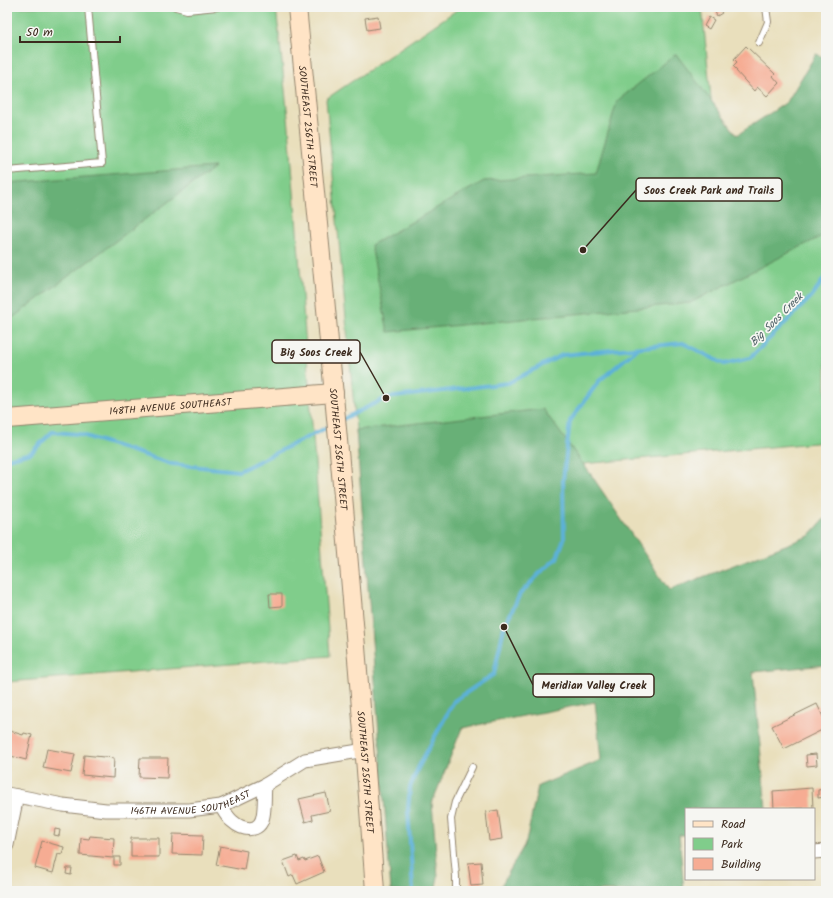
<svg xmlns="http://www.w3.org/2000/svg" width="833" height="898" font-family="Kalam,sans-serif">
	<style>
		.green { fill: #80cd8b; stroke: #5e7c54 }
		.forest { fill: #68b077; stroke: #526d4a }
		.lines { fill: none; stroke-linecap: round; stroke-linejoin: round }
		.stream { stroke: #5cb1d9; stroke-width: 4 }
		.building { fill: #f6ac93 }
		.lane-casing { stroke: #92846d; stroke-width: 8 }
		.street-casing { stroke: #92846d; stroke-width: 15 }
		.secondary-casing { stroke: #92846d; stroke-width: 20 }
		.lane { stroke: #fff; stroke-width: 6 }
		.street { stroke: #fff; stroke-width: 13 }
		.secondary { stroke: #ffe4c6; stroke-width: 18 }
		.labels { text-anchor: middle; stroke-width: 3.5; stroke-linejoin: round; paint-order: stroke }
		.street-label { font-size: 10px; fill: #3b2a1e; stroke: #f6f6f2 }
		.water-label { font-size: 11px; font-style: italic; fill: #47595f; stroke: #f6f6f2 }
		.leader { fill: none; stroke: #3b2a1e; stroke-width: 1.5 }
		.callout-dot { fill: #3b2a1e; stroke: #f6f6f2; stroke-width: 1.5 }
		.callout { fill: #f6f6f2; stroke: #3b2a1e; stroke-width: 1.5 }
		.callout-label { font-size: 11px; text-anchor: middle; font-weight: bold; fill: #3b2a1e }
	</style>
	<rect width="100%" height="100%" fill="#f6f6f2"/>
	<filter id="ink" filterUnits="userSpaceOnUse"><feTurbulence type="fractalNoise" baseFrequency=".025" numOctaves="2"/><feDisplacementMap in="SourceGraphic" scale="8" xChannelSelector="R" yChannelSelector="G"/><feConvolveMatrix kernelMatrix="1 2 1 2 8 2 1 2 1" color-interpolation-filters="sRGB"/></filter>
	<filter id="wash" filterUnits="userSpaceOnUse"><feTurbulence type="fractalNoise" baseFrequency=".012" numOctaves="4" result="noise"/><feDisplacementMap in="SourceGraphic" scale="16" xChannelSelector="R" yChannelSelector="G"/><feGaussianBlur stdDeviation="0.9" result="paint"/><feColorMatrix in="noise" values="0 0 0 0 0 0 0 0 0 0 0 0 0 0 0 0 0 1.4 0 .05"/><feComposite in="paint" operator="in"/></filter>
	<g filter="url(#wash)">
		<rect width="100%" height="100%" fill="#e9dfbc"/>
		<path class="green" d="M7,7h269l13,120 41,529 -323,26z
			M461,7h241l16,163 108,-9v170h-1l1,19v92l-465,42 -35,-385z"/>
		<path class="forest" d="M676,54l61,81 50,-33 29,-48 10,4v176l-136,69 -302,29 -17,-87 113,-64 112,-8 21,-72z
			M215,167l-208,155v-139z
			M543,409l49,67 77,114 140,-54 17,-19v148l-73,7 13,137h-80v26h-7l5,56h-186l28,-49 12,-56 63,-26 -6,-58 -133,26 -30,75 6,74 -3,14h-44l-35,-461z"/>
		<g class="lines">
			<path class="stream" d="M341,420l45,-22 122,-15 54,-28 121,-12 41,21 26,-6 62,-62 14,-20
				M7,459l24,-6 21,-21 27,2 93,30 67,7 93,-46
				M413,891l-5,-82 2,-22 8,-19 36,-67 40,-27 10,-47 16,-33 20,-21 17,-15 7,-19 -1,-59 7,-59 29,-40 38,-32"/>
		</g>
		<g id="blocks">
			<path class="building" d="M719,9l3,4 -5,3 -2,-4z
				M378,16l2,12 -13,2 -2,-12z
				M709,17l5,3 -5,9 -5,-3z
				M746,46l29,28 -2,2 6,7 -12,13 -10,-9 -3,4 -18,-20 1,-1 -4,-4 4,-4 -3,-3z
				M269,594h13v12l-12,1z
				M817,704l9,19v5l-42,21 -12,-23z
				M7,730l16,5 1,-2 8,2 -6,25 -19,-5z
				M47,749l28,5 -4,19 -28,-5z
				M816,754l1,11 -10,1 -1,-11z
				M84,755l30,3 -1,20 -31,-3z
				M140,758h28l-1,20 -28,-1z
				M812,788l1,20 -39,1 -1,-18z
				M824,789l1,8 -7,1v-8z
				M326,793l4,18 -18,4 1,5 -8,2 -6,-23z
				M498,810l4,29 -13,2 -3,-29z
				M55,829l5,1 -1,6 -5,-1z
				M173,834l30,1 -1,20 -30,-1z
				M90,836l24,2 -1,20 -33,-3 1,-17 8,1z
				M131,838h28v19h-28z
				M42,841l22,6 -2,8 -4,-1 -5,19 -18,-5z
				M220,846l27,5 -3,19 -28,-5z
				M297,856l2,5 5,-2 1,2 13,-5 6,16 -27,12 -4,-9 -4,2 -6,-16z
				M114,857h6v8h-6z
				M481,862l2,23 -12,1 -3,-23z
				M67,868h5l-1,7 -5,-1z"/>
		</g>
	</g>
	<g filter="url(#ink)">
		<use href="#blocks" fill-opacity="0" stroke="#92846d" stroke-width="1"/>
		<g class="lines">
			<defs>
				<path id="lane" d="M176,7l11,3 30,-3
					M759,43l9,-21 -2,-15
					M7,171l95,-8 -14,-156
					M7,890l9,1
					M456,891v-15l-5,-57 4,-17 17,-35"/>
				<g id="street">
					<path id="s1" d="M7,794l56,11 43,5h83l32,-4 44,-21 40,-25 60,-10"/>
					<path d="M221,806c3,5 6,11 11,15 10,9 28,13 31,-5 2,-10 1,-21 2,-31"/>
					<path d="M7,845l10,-49"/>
					<path d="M814,852l12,-1"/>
				</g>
				<g id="secondary">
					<path id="s2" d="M297,7c29,294 57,589 78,884"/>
					<path id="s3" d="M7,419l327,-26"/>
				</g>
			</defs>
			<use href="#lane" class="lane-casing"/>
			<use href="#street" class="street-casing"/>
			<use href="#secondary" class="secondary-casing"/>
			<use href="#lane" class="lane"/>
			<use href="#street" class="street"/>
			<use href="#secondary" class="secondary"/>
		</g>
	</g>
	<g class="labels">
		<g class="street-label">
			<text dy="4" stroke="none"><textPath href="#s2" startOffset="120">SOUTHEAST 256TH STREET</textPath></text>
			<text dy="4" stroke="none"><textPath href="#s3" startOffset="164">148TH AVENUE SOUTHEAST</textPath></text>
			<text dy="4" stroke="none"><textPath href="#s2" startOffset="444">SOUTHEAST 256TH STREET</textPath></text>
			<text dy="4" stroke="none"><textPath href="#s2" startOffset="768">SOUTHEAST 256TH STREET</textPath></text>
			<text dy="4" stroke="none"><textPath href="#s1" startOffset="186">146TH AVENUE SOUTHEAST</textPath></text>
		</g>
		<g class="water-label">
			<text transform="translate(776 319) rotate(-45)" y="4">Big Soos Creek</text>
		</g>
	</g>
	<path class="leader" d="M583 250L636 190M386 398L360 352M504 627L533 685"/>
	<g class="callout-dot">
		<circle cx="583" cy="250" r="4"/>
		<circle cx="386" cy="398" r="4"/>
		<circle cx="504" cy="627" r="4"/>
	</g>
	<g class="callout">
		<rect x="636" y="178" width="146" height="23" rx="4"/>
		<rect x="272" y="340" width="88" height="23" rx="4"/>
		<rect x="533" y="674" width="121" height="23" rx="4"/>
	</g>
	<g class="callout-label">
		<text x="709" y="194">Soos Creek Park and Trails</text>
		<text x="316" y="356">Big Soos Creek</text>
		<text x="594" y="689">Meridian Valley Creek</text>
	</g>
	<rect width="833" height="898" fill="none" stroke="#f6f6f2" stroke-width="24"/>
	<rect x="685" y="808" width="130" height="72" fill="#f6f6f2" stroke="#aba49d"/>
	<rect x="693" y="821" width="20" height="6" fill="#ffe4c6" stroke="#aba49d"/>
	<text x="721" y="828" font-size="12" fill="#3b2a1e">Road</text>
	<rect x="693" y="838" width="20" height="12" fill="#80cd8b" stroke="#aba49d"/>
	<text x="721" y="848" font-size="12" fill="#3b2a1e">Park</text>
	<rect x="693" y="858" width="20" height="12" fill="#f6ac93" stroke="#aba49d"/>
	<text x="721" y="868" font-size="12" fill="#3b2a1e">Building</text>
	<path d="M20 36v6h100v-6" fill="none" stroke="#3b2a1e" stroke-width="2"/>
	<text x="26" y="36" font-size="12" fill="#3b2a1e" stroke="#f6f6f2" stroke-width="3" paint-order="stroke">50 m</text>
</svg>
